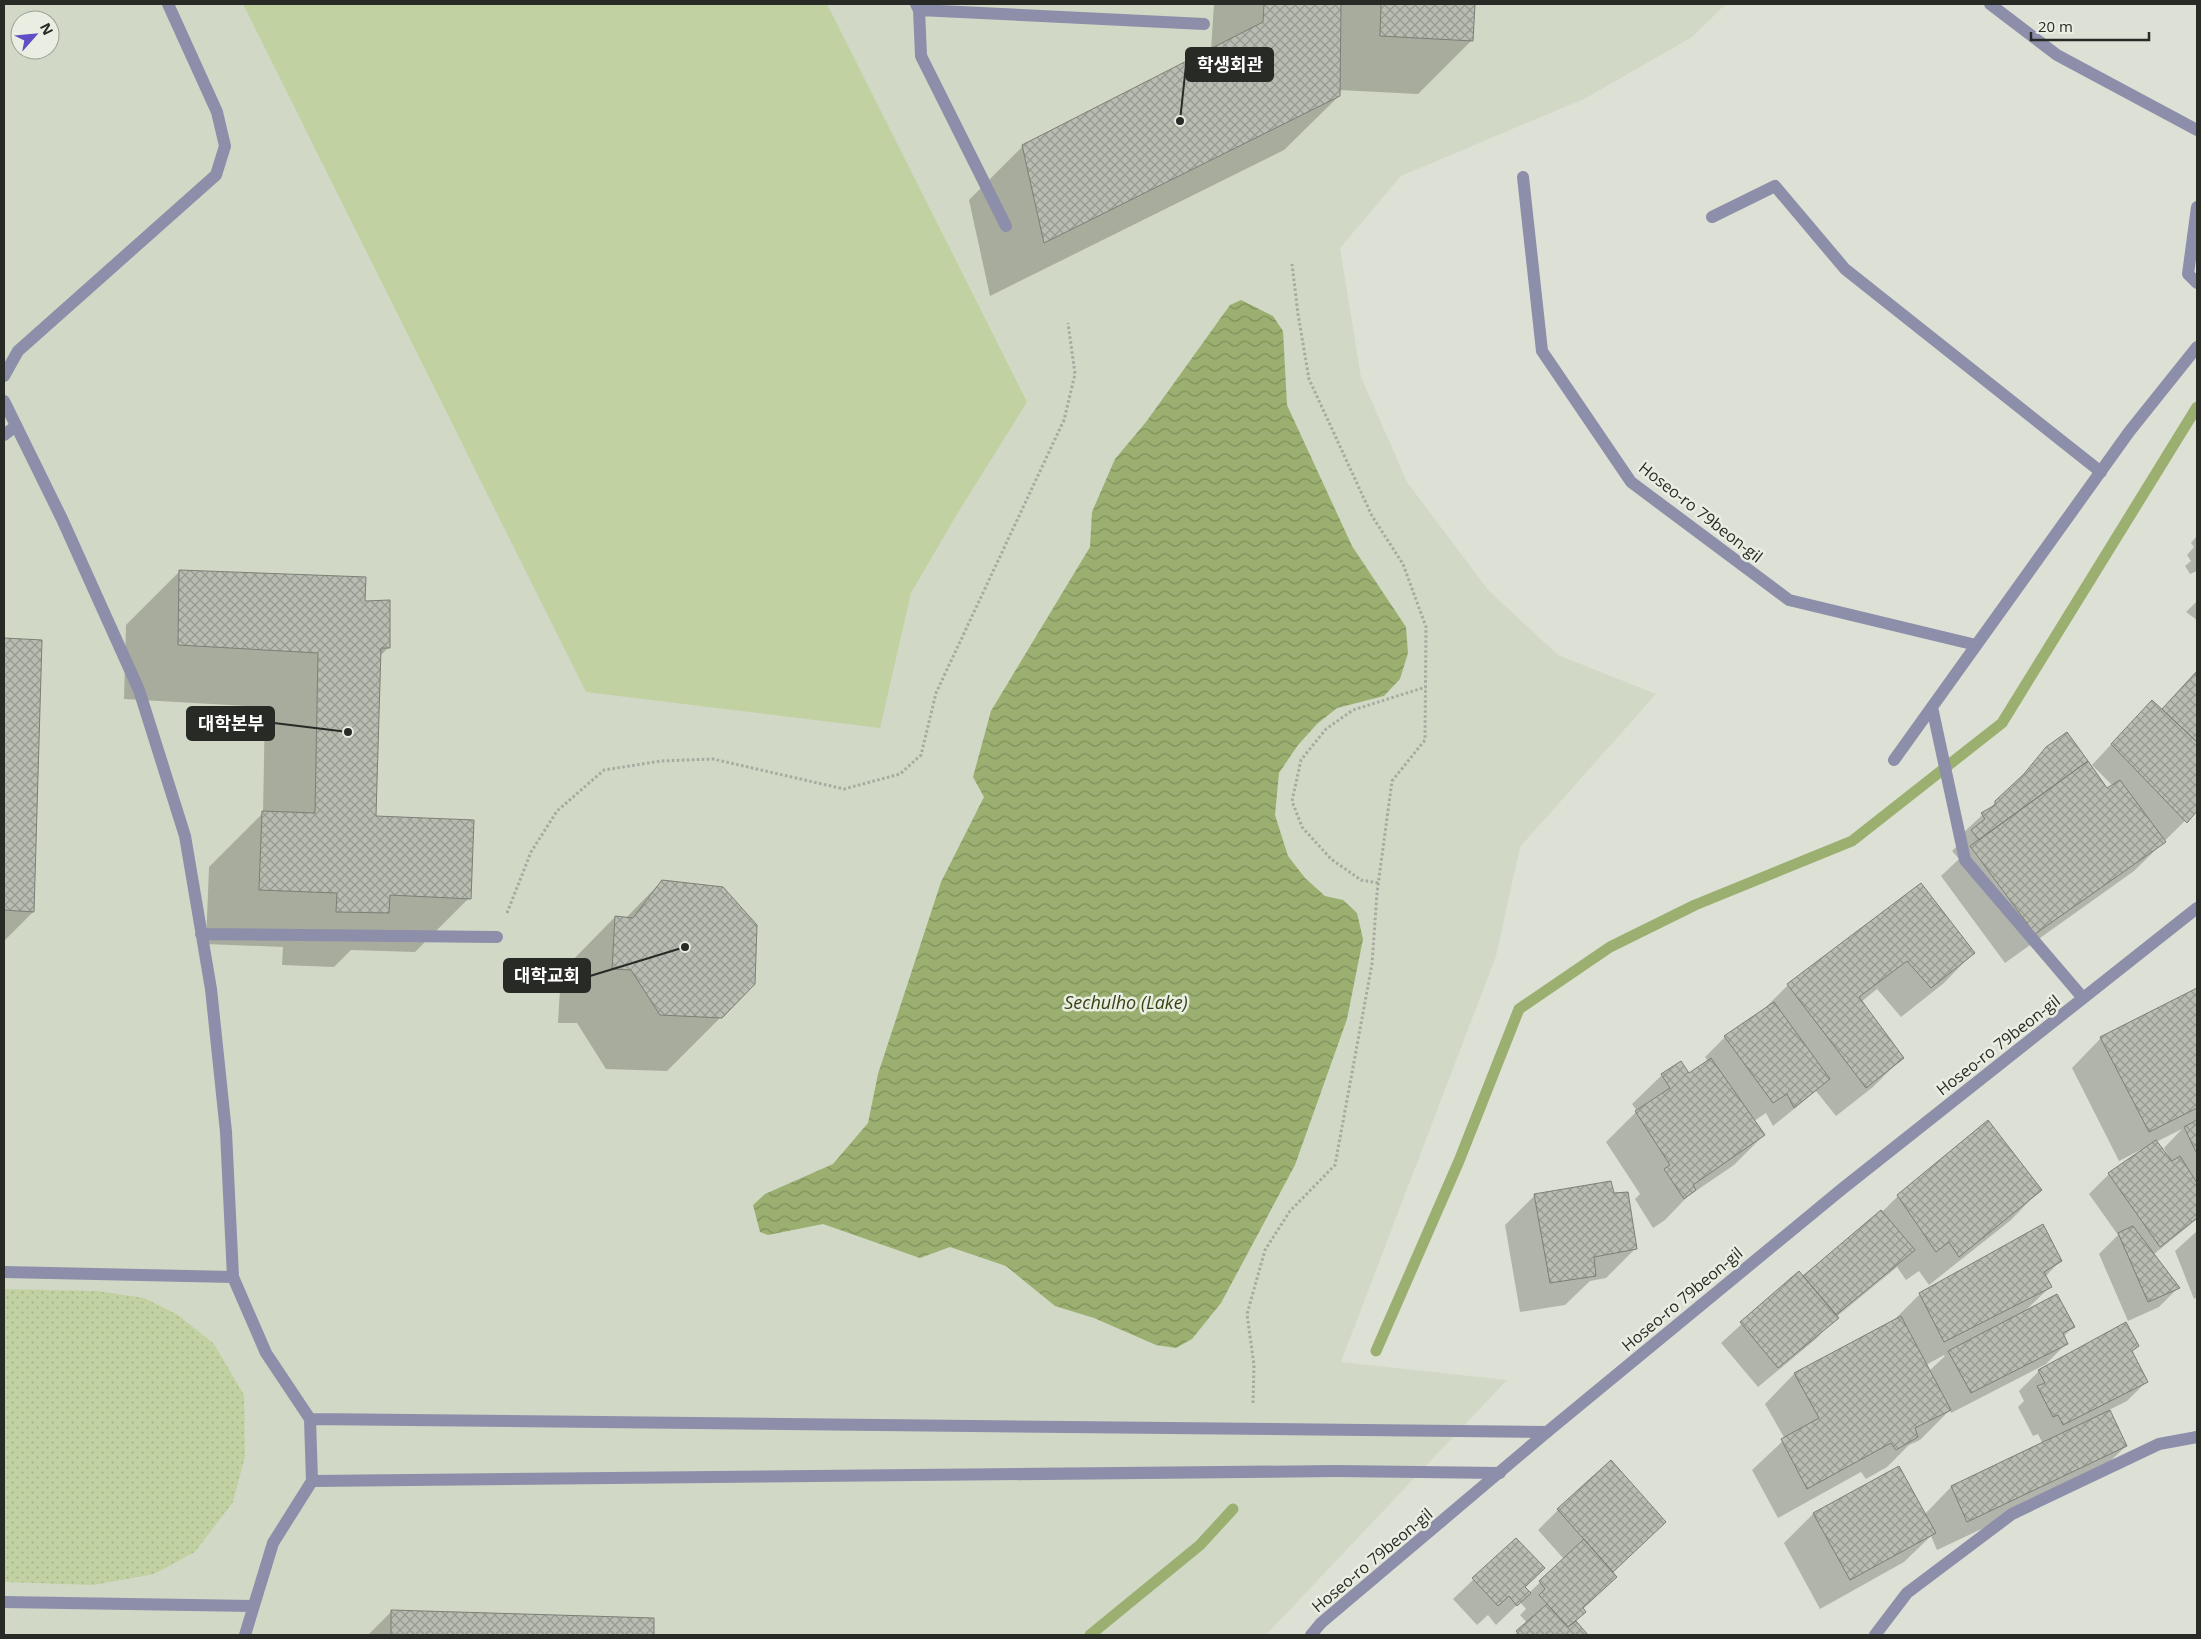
<svg xmlns="http://www.w3.org/2000/svg" width="2201" height="1639" font-family="'Open Sans','Noto Sans KR',sans-serif">
	<style>
		.built { fill: #d1d8c5; fill-rule: evenodd }
		.green { fill: url(#green-dots) }
		.pitch { fill: #c1d1a2 }
		.water { fill: url(#water-waves) }
		.shadow { fill: #0003; fill-rule: evenodd }
		.lines { fill: none; stroke-linecap: round; stroke-linejoin: round }
		.stream { stroke: #9bb070; stroke-width: 11 }
		.building { fill: url(#building-cross-hatch); stroke: #7c7f75 }
		.path { stroke: #a6aaa0; stroke-width: 3; stroke-dasharray: 2.5 2.5; stroke-linecap: butt }
		.lane { stroke: #8d8ea9; stroke-width: 12 }
		.street { stroke: #8d8ea9; stroke-width: 12 }
		.labels { text-anchor: middle; stroke-width: 5; stroke-linejoin: round; paint-order: stroke }
		.street-label { font-size: 16px; fill: #282a25; stroke: #eaeee2 }
		.water-label { font-size: 18px; font-style: italic; fill: #344111; stroke: #eaeee2 }
		.leader { fill: none; stroke: #282a25; stroke-width: 2 }
		.callout-dot { fill: #282a25; stroke: #eaeee2; stroke-width: 2 }
		.callout { fill: #282a25; stroke: #282a25; stroke-width: 2 }
		.callout-label { font-size: 18px; text-anchor: middle; font-weight: bold; fill: #fff }
	</style>
	<defs>
		<pattern id="green-dots" width="8" height="8" patternUnits="userSpaceOnUse" patternTransform="scale(1.25)"><rect width="8" height="8" fill="#c1d1a2"/><path d="M2 2h.1M6 6h.1" fill="none" stroke="#a6b48b" stroke-width="1.8" stroke-linecap="round"/></pattern>
		<pattern id="water-waves" width="16" height="10" patternUnits="userSpaceOnUse" patternTransform="scale(1.25)"><rect width="16" height="10" fill="#9bb070"/><path d="M0 5q4-4 8 0t8 0" fill="none" stroke="#7e8f5c"/></pattern>
		<pattern id="building-cross-hatch" width="8" height="8" patternUnits="userSpaceOnUse" patternTransform="scale(1.25)"><rect width="8" height="8" fill="#b8bcb1"/><path d="M0 0l8 8M0 8l8-8" fill="none" stroke="#969990"/></pattern>
	</defs>
	<rect width="100%" height="100%" fill="#dde1d5"/>
	<path class="built" d="M4,4h1722l-34,33 -106,61 -185,78 -61,72 21,129 46,105 82,109 69,64 98,39 -136,153 -24,109 -155,406 166,18 -241,255h-1262zM20,20h30v30h-30z"/>
	<path class="green" d="M4,1289l93,2 47,7 34,17 36,29 30,51 1,61 -12,46 -38,50 -41,22 -61,11 -89,-3z"/>
	<path class="pitch" d="M243,4h584l200,398 -70,112 -46,79 -31,135 -294,-36z"/>
	<path class="water" d="M1241,300l32,16 10,15 4,74 65,141 54,81 2,26 -8,26 -16,17 -47,12 -20,16 -19,21 -19,28 -4,42 13,41 17,22 20,18 18,4 14,13 6,26 -16,80 -52,146 -74,138 -29,36 -16,9 -20,-3 -62,-27 -39,-12 -49,-40 -56,-19 -30,11 -97,-34 -55,11 -8,-3 -7,-27 12,-11 68,-30 35,-41 10,-49 63,-192 43,-85 -11,-20 18,-66 99,-164 2,-35 23,-53 31,-37 84,-117z"/>
	<path class="shadow" d="M1214,4h260l-2,36 -54,54 -79,-4v6l-55,54 -294,146 -21,-96 54,-54 188,-96z
		M2197,536v35l-7,3 -5,-8 6,-5 -4,-6 7,-8 -3,-4z
		M180,571l184,31 25,45 -10,10 -4,161 94,80 -54,54 -64,-2 -17,17 -52,-2 1,-18 -77,-3 3,-77 54,-54 2,-106 -141,-8 2,-74z
		M2197,601v19l-11,-8z
		M4,639l36,2 -7,271 -29,29z
		M2197,673v136l-63,62 -129,92 -64,-87 18,-17 -7,-8 13,-13 -3,-4 47,-44 38,-42 60,42 6,-4 -21,-21 40,-43 29,-12z
		M662,881l59,136 -54,54 -61,-2 -29,-46h-19l3,-51 54,-55 10,2z
		M1921,885l52,68 -29,30 -43,34 -24,-28 -16,13 41,56 -29,29 -37,29 -20,-25 -43,35 -7,-13 -12,8 10,14 -30,30 -47,32 -22,23 -12,8 -18,-29 5,-5 -34,-52 31,-31 -5,-7 30,-29 26,-1 20,-13 -3,-4 20,-20 34,-23 29,-29z
		M2197,990v229l-44,36 25,33 -19,19 -31,14 -29,-67 19,-19 -29,-41 20,-20 35,-26 -25,13 -47,-93 29,-30zM2182,1129l-18,19 6,10 -14,-16z
		M2040,1190l-29,30 -82,65 -10,-14 -13,9 -9,-13 -61,50 -19,21 -59,49 -37,-44 77,-70 5,5 79,-66 16,-16z
		M1535,1195h78l23,53 -30,30 -16,3 -25,24 -45,7 -15,-87z
		M2197,1231v66l-3,2 -19,-48z
		M2060,1261l-15,16 5,10 -25,24 48,16 -10,10 3,7 -20,20 -95,49 -1,-3 -30,30 -11,5 -22,22 -21,12 -5,-7 -83,46 -26,-48 33,-31 -20,-35 29,-30 98,-52 28,-28zM1944,1355l1,1 -16,15 -3,-6z
		M2137,1346l-6,6 16,29 -20,20 -18,9 17,36 -30,29 -159,75 -6,-14 -27,26 -84,47 -36,-66 29,-29 111,1 27,-28 92,-43 -5,-10 -5,2 -15,-29 6,-6 -5,-10 20,-20z
		M1558,1510l107,12 -53,51 4,4 -34,32 3,3 -10,10 11,13h-72l13,-12 -7,-8 6,-6 -6,-7 -24,23 -8,-10 -11,10 -24,-26 63,-60 7,49 6,5 35,-34 -26,-29z
		M391,1612l261,8v15h-284z"/>
	<g class="lines">
		<path class="stream" d="M1376,1351l83,-190 60,-152 91,-62 85,-42 157,-64 150,-118 195,-316
			M1090,1635l110,-90 33,-36"/>
	</g>
	<path class="building" d="M1264,4h77l-1,92 -296,147 -22,-98 241,-123z
		M1381,4h94l-2,37 -93,-5z
		M179,570l187,7 -1,24 25,-1v48h-9l-5,168 98,4 -3,79 -81,-4 -1,18 -53,-1 1,-19 -78,-3 3,-79 53,2 3,-160 -140,-8z
		M4,638l38,2 -8,272 -30,-2z
		M2197,671v71l-35,-33z
		M2152,700l45,42v69l-10,12 -76,-79z
		M2067,732l21,29 -109,79 -8,-10 14,-11 -4,-6 14,-8v-4l29,-27 22,-27z
		M2088,761l19,27 13,-8 46,62 -131,92 -65,-88z
		M662,880l61,7 34,38 -2,59 -33,34 -62,-3 -29,-45 -19,-1 3,-53 18,2z
		M1921,883l54,70 -44,35 -24,-27 -48,36 45,61 -38,30 -79,-104z
		M2197,988v120l-48,24 -49,-95z
		M1774,1002l56,77 -36,29 -7,-14 -14,9 -49,-67z
		M1711,1058l54,77 -72,50 3,5 -12,9 -20,-30 6,-4 -35,-54 35,-23 -9,-14 20,-13 8,12z
		M1988,1120l54,70 -83,67 -10,-15 -13,10 -39,-57z
		M2197,1120v34l-13,-27z
		M2156,1140l16,21 8,-5 17,27v35l-37,29 -52,-74z
		M1611,1181l3,12 14,-1 9,57 -43,8 2,19 -46,7 -16,-89z
		M1881,1210l34,40 -79,65 -33,-39z
		M2043,1224l19,37 -18,11 8,15 -108,55 -25,-49z
		M2133,1226l47,62 -32,14 -30,-69z
		M1799,1271l40,47 -61,50 -38,-46z
		M2057,1294l18,33 -12,6 5,11 -97,49 -23,-42z
		M1901,1316l50,94 -36,18 3,9 -22,13 -5,-7 -84,46 -26,-50 38,-21 -25,-45z
		M2126,1322l13,24 -7,5 16,31 -85,43 -5,-10 -5,2 -16,-31 8,-3 -7,-13z
		M2110,1410l17,36 -160,76 -16,-36z
		M1611,1460l55,62 -53,50 -56,-63z
		M1899,1466l37,67 -86,47 -37,-67z
		M1516,1538l29,30 -20,19 6,6 -14,13 -8,-10 -11,10 -26,-28z
		M1584,1539l33,38 -34,31 3,4 -18,15 -29,-32 6,-6 -6,-8z
		M1547,1604l21,23 8,-6 12,14h-68l-4,-4z
		M391,1610l263,8v17h-263z"/>
	<g class="lines">
		<path class="path" d="M1378,883l-17,-3 -30,-21 -29,-32 -10,-26 9,-41 25,-31 27,-19 73,-23
			M507,913l24,-61 26,-41 47,-41 57,-9 52,-2 131,30 56,-15 21,-19 15,-62 128,-273 11,-46 -7,-51
			M1253,1403l1,-38 -7,-51 18,-64 25,-39 45,-46 37,-201 5,-71 15,-112 33,-41 1,-113 -23,-63 -31,-48 -63,-137 -11,-65 -6,-50"/>
		<path class="lane" d="M916,4l3,6 2,46 85,170
			M1990,4l67,51 140,75
			M919,10l285,14
			M1523,177l19,174 89,131 158,118 187,45
			M2197,207l-9,67 9,9
			M1712,217l63,-31 70,83 256,203
			M4,376l14,-25 198,-176 9,-29 -8,-34 -49,-108
			M4,401l58,118 77,171 46,146 26,153 15,143 7,145 33,76 44,66 2,62 -39,62 -28,92
			M4,435l12,-9
			M201,934l296,3
			M4,1272l229,5
			M310,1419l1237,13
			M312,1481l1024,-10 164,2
			M4,1602l249,4
			M1875,1635l32,-42 105,-79 147,-70 38,-7"/>
		<path class="street" d="M1932,707l33,153 118,138
			M1894,760l235,-328 68,-85
			M1311,1635l10,-12 226,-191 295,-243 355,-281"/>
	</g>
	<g class="labels">
		<g class="street-label">
			<text transform="translate(1701 512) rotate(38)" y="6">Hoseo-ro 79beon-gil</text>
			<text transform="translate(1998 1045) rotate(-38)" y="6">Hoseo-ro 79beon-gil</text>
			<text transform="translate(1682 1299) rotate(-40)" y="6">Hoseo-ro 79beon-gil</text>
			<text transform="translate(1372 1560) rotate(-40)" y="6">Hoseo-ro 79beon-gil</text>
		</g>
		<g class="water-label">
			<text x="1126" y="1009">Sechulho (Lake)</text>
		</g>
	</g>
	<path class="leader" d="M1180 121L1186 65M348 732L274 723M685 947L590 976"/>
	<g class="callout-dot">
		<circle cx="1180" cy="121" r="5"/>
		<circle cx="348" cy="732" r="5"/>
		<circle cx="685" cy="947" r="5"/>
	</g>
	<g class="callout">
		<rect x="1186" y="48" width="87" height="33" rx="5"/>
		<rect x="187" y="707" width="87" height="33" rx="5"/>
		<rect x="504" y="959" width="86" height="33" rx="5"/>
	</g>
	<g class="callout-label">
		<text x="1230" y="71">학생회관</text>
		<text x="231" y="730">대학본부</text>
		<text x="547" y="982">대학교회</text>
	</g>
	<rect width="2201" height="1639" fill="none" stroke="#282a25" stroke-width="10"/>
	<g transform="translate(35 35) rotate(63)"><circle r="24" fill="#eaeee2" stroke="#9ca096"/>
	<path d="M0-4L9 19L0 12L-9 19Z" fill="#5e4fc7"/>
	<text y="-8" font-size="14" font-weight="bold" text-anchor="middle" fill="#282a25">N</text>
	</g>
	<path d="M2031 32v8h118v-8" fill="none" stroke="#282a25" stroke-width="2.5"/>
	<text x="2038" y="32" font-size="15" fill="#282a25" stroke="#eaeee2" stroke-width="4" paint-order="stroke">20 m</text>
</svg>
